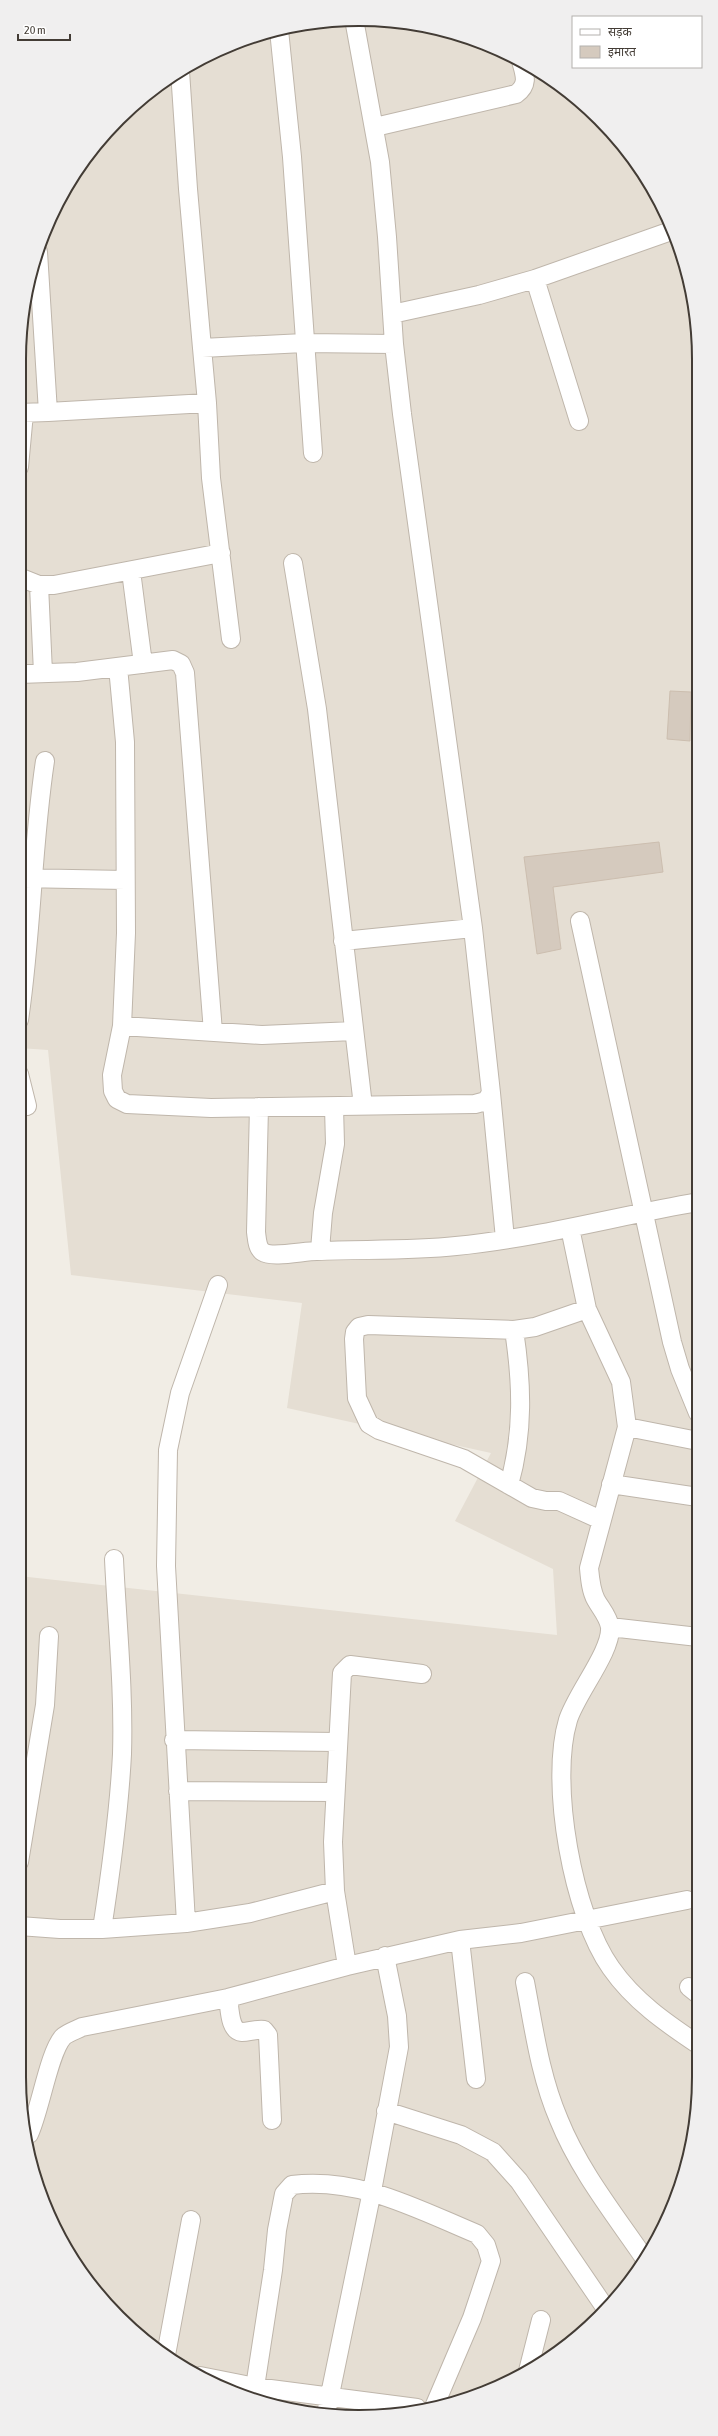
<svg xmlns="http://www.w3.org/2000/svg" width="718" height="2436" font-family="'Asap Condensed','Noto Sans Devanagari',sans-serif">
	<style>
		.residential { fill: #e5ded3 }
		.building { fill: #d5cabe; stroke: #ccbeaf }
		.lines { fill: none; stroke-linecap: round; stroke-linejoin: round }
		.minor-casing { stroke: #bfb6ab; stroke-width: 20 }
		.minor { stroke: #fff; stroke-width: 18 }
		.rim { fill: none; stroke: #433c35; stroke-width: 2 }
	</style>
	<rect width="100%" height="100%" fill="#f1ede5"/>
	<path class="residential" d="M359,19l66,6 104,39 85,71 50,74 32,106 3,1762 -6,66 -20,64 -31,59 -76,81 -57,35 -62,23 -110,11 -66,-11 -62,-23 -57,-35 -48,-46 -59,-94 -20,-64 -6,-66v-501l538,59 -4,-66 -98,-48 36,-68 -204,-45 15,-105 -231,-28 -23,-225 -29,-2v-689l6,-66 20,-64 31,-59 42,-51 52,-43 59,-31 63,-19z"/>
	<path class="building" d="M670,691l21,1 -1,49 -23,-2z
		M659,842l4,30 -110,15 8,62 -24,5 -13,-97z"/>
	<g class="lines">
		<defs>
			<path id="minor" d="M279,30l13,127 21,296
				M180,71l8,118 14,159
				M375,127l141,-33c13,-9 9,-19 5,-33
				M535,279l44,142
				M392,314l87,-19 56,-16 136,-48
				M207,403l-5,-55 102,-5 90,1
				M48,412l159,-9 4,75 20,161
				M19,413l29,-1 -10,-160
				M19,467l5,-54
				M293,563l24,146 46,397
				M131,571l12,93
				M19,577l20,8h15l167,-32
				M39,585l4,88
				M118,667l7,75 1,191 -4,93 -10,49 1,16 4,8 10,5 84,4 264,-4 11,-3 5,-8 -18,-165 -71,-514 -8,-70 -7,-107 -7,-75 -26,-143
				M19,674l58,-2 96,-12 8,4 4,9 28,359
				M19,878l106,2
				M580,921l92,421 8,27 18,44
				M343,941l130,-13
				M19,1020c13,-87 13,-173 26,-259
				M122,1026l140,9 92,-4
				M19,1074l8,32
				M491,1093l14,146
				M259,1107l-3,125c1,7 1,16 7,20 9,6 41,-1 54,-1 46,-2 93,0 139,-5 82,-8 161,-30 242,-44
				M570,1228l17,81 34,73 6,45 -38,141c1,11 2,23 7,32 5,9 12,16 14,27 2,24 -34,67 -42,93 -19,63 5,195 43,248 23,33 55,55 88,77
				M320,1250l3,-37 12,-69 -1,-37
				M587,1309l-52,18 -21,3 -146,-5 -9,2 -4,5 -1,7 3,59 12,26 10,6 85,29 68,39 14,3h13l42,19
				M627,1427l71,14
				M611,1484l87,13
				M509,1485c15,-53 13,-102 5,-155
				M610,1627l88,10
				M174,1740l164,2
				M178,1791l157,1
				M19,1862l26,-157 4,-69
				M186,1923l-20,-357 2,-116 12,-57 38,-108
				M19,1926l41,3h42l84,-6 64,-10 85,-22
				M102,1929c9,-58 17,-116 20,-175 2,-65 -5,-130 -8,-195
				M460,1940l16,139
				M347,1966l-12,-75 -2,-49 9,-169 8,-8 72,9
				M525,1982c9,47 15,94 34,138 20,50 56,95 86,139
				M689,1987l10,8
				M228,1998c2,10 1,33 14,34 7,0 14,-3 22,-2l4,5 4,85
				M386,2111l75,24 32,17 26,29 85,125
				M25,2135l4,-1c11,-23 20,-82 34,-97 4,-4 13,-7 19,-10l146,-29 119,-32 113,-26 61,-7 166,-33
				M166,2355l25,-135
				M528,2371l13,-51
				M200,2376l55,11 162,21
				M255,2387l18,-117 4,-40 7,-36 8,-9c67,-8 125,24 185,49l9,11 5,16 -19,57 -38,89
				M326,2414l46,-223 27,-144 -2,-31 -12,-60"/>
		</defs>
		<use href="#minor" class="minor-casing"/>
		<use href="#minor" class="minor"/>
	</g>
	<path d="M0 0H718V2436H0ZM359 26H359A333 333 0 0 1 692 359V2077A333 333 0 0 1 359 2410H359A333 333 0 0 1 26 2077V359A333 333 0 0 1 359 26Z" fill="#f0efef" fill-rule="evenodd"/>
	<path class="rim" d="M359 26H359A333 333 0 0 1 692 359V2077A333 333 0 0 1 359 2410H359A333 333 0 0 1 26 2077V359A333 333 0 0 1 359 26Z"/>
	<rect x="572" y="16" width="130" height="52" fill="#ffffff" stroke="#b4b1ae"/>
	<rect x="580" y="29" width="20" height="6" fill="#ffffff" stroke="#b4b1ae"/>
	<text x="608" y="36" font-size="12" fill="#433c35">सड़क</text>
	<rect x="580" y="46" width="20" height="12" fill="#d5cabe" stroke="#b4b1ae"/>
	<text x="608" y="56" font-size="12" fill="#433c35">इमारत</text>
	<path d="M18 34v6h52v-6" fill="none" stroke="#433c35" stroke-width="2"/>
	<text x="24" y="34" font-size="12" fill="#433c35" stroke="#ffffff" stroke-width="3" paint-order="stroke">20 m</text>
</svg>
